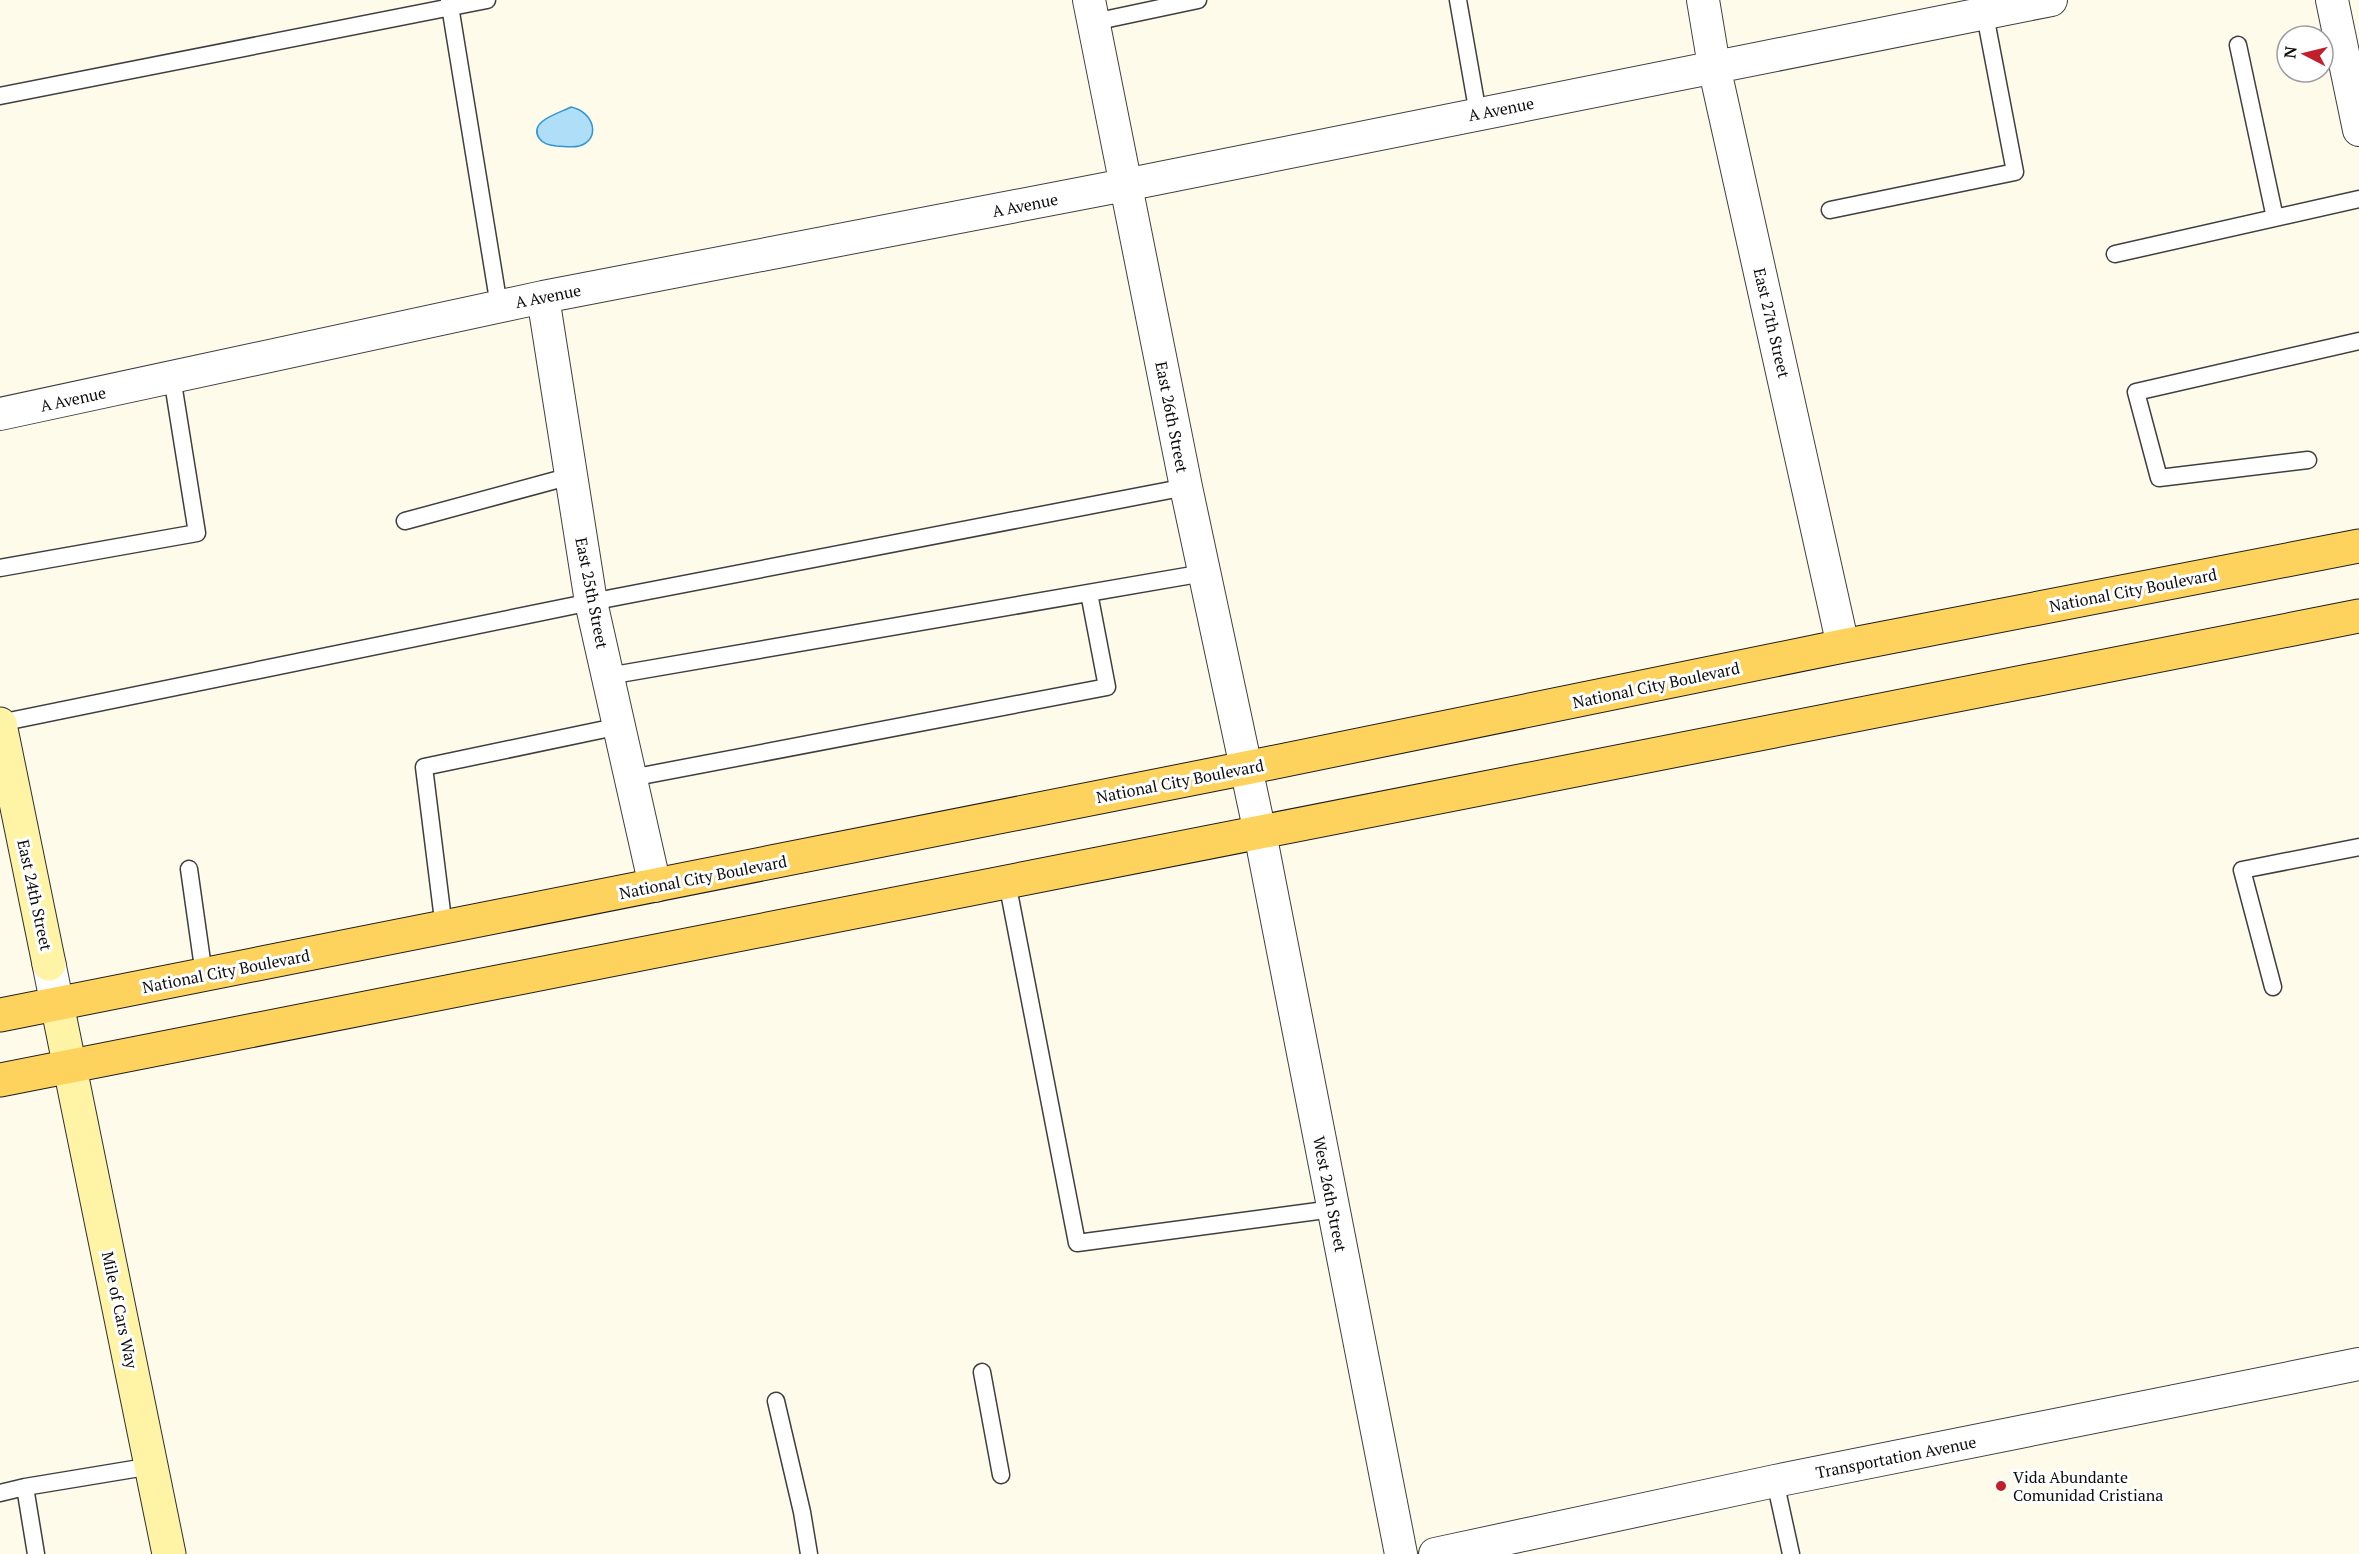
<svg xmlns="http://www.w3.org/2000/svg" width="2359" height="1554" font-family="'PT Serif',serif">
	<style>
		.water { fill: #aedef8; stroke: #3296d2; stroke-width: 1.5 }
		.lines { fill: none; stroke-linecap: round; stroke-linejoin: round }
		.service-casing { stroke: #3f3f3f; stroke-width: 19 }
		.minor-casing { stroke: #3f3f3f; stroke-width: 34 }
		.tertiary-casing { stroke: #3f3f3f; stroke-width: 35 }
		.secondary-casing { stroke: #2e2e2e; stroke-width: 35 }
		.primary-casing { stroke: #1d1d1d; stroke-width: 35 }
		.service { stroke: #fff; stroke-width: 16 }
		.minor { stroke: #fff; stroke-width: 32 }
		.tertiary { stroke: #fff; stroke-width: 33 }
		.secondary { stroke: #fff3a6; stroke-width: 33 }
		.primary { stroke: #fed35d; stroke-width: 33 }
		.poi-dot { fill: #c11f2b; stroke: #fff; stroke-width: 2 }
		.labels { text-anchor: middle; stroke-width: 6; stroke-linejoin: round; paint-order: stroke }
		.street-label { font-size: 16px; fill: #0c0c0c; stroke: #fff }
		.poi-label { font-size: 16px; fill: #0c0c0c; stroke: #fff; text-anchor: start }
	</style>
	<rect width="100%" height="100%" fill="#fffbeb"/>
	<path class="water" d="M571,107c24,5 30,33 8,39 -6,2 -16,0 -23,0 -7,-1 -13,-2 -17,-8 -11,-17 21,-25 32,-31z"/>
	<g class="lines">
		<defs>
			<path id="service" d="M449,0l50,306
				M1458,0l20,114
				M1094,22l104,-22
				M2238,45l37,173
				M0,96l487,-96
				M1830,210l185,-38 -30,-157
				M2115,254l244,-55
				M2308,460l-149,18 -23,-86 223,-51
				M405,521l166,-45
				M0,568l197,-35 -25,-156
				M608,676l596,-103
				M0,723l591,-121 595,-115
				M631,778l476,-91 -18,-94
				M189,869l15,106
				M1007,882l70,361 256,-34
				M444,928l-20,-161 196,-41
				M2273,987l-31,-117 117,-23
				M982,1372l19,103
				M776,1401l26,111 7,42
				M1775,1481l16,73
				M0,1493l25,-6
				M36,1554l-11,-67 127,-21"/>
			<path id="minor" d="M1089,0l97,487 74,346 141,721
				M1703,0l11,66 129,580
				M2332,0l27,130
				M543,297l48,305 64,284
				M0,414l543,-117 582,-112 926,-185
				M1435,1554l340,-73 584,-117"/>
			<path id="tertiary" d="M49,964l8,40"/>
			<path id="secondary" d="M0,724l49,240
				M57,1004l112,550"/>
			<path id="primary" d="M0,1015l1246,-247 597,-122 516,-100
				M0,1080l2359,-464"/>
		</defs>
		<use href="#service" class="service-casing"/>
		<use href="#minor" class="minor-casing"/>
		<use href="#tertiary" class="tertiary-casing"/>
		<use href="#secondary" class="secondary-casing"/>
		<use href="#primary" class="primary-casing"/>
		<use href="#service" class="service"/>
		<use href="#minor" class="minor"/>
		<use href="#tertiary" class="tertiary"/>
		<use href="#secondary" class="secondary"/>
		<use href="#primary" class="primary"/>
	</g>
	<circle class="poi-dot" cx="2001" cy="1486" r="6"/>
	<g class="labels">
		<g class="street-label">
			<text transform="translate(1501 109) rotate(-11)" y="6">A Avenue</text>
			<text transform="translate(1025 205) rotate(-11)" y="6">A Avenue</text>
			<text transform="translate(548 296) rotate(-11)" y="6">A Avenue</text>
			<text transform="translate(1772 323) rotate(77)" y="6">East 27th Street</text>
			<text transform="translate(73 399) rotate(-12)" y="6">A Avenue</text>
			<text transform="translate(1172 417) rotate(79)" y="6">East 26th Street</text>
			<text transform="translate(2133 590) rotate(-11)" y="6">National City Boulevard</text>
			<text transform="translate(592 593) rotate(79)" y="6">East 25th Street</text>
			<text transform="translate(1656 685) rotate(-12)" y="6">National City Boulevard</text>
			<text transform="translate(1180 781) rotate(-11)" y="6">National City Boulevard</text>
			<text transform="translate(703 877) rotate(-11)" y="6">National City Boulevard</text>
			<text transform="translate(35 895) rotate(78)" y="6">East 24th Street</text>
			<text transform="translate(226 971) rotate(-11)" y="6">National City Boulevard</text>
			<text transform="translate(1330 1194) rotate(79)" y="6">West 26th Street</text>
			<text transform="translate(120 1310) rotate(78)" y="6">Mile of Cars Way</text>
			<text transform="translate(1896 1457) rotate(-11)" y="6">Transportation Avenue</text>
		</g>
		<g class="poi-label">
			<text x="2013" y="1483">Vida Abundante<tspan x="2013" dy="18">Comunidad Cristiana</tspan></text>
		</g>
	</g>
	<g transform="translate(2305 54) rotate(277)"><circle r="28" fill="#ffffff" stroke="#9e9e9e" stroke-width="1.5"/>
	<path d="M0-4.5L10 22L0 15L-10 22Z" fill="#c11f2b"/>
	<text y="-9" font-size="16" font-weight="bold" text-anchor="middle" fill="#0c0c0c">N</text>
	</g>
</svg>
